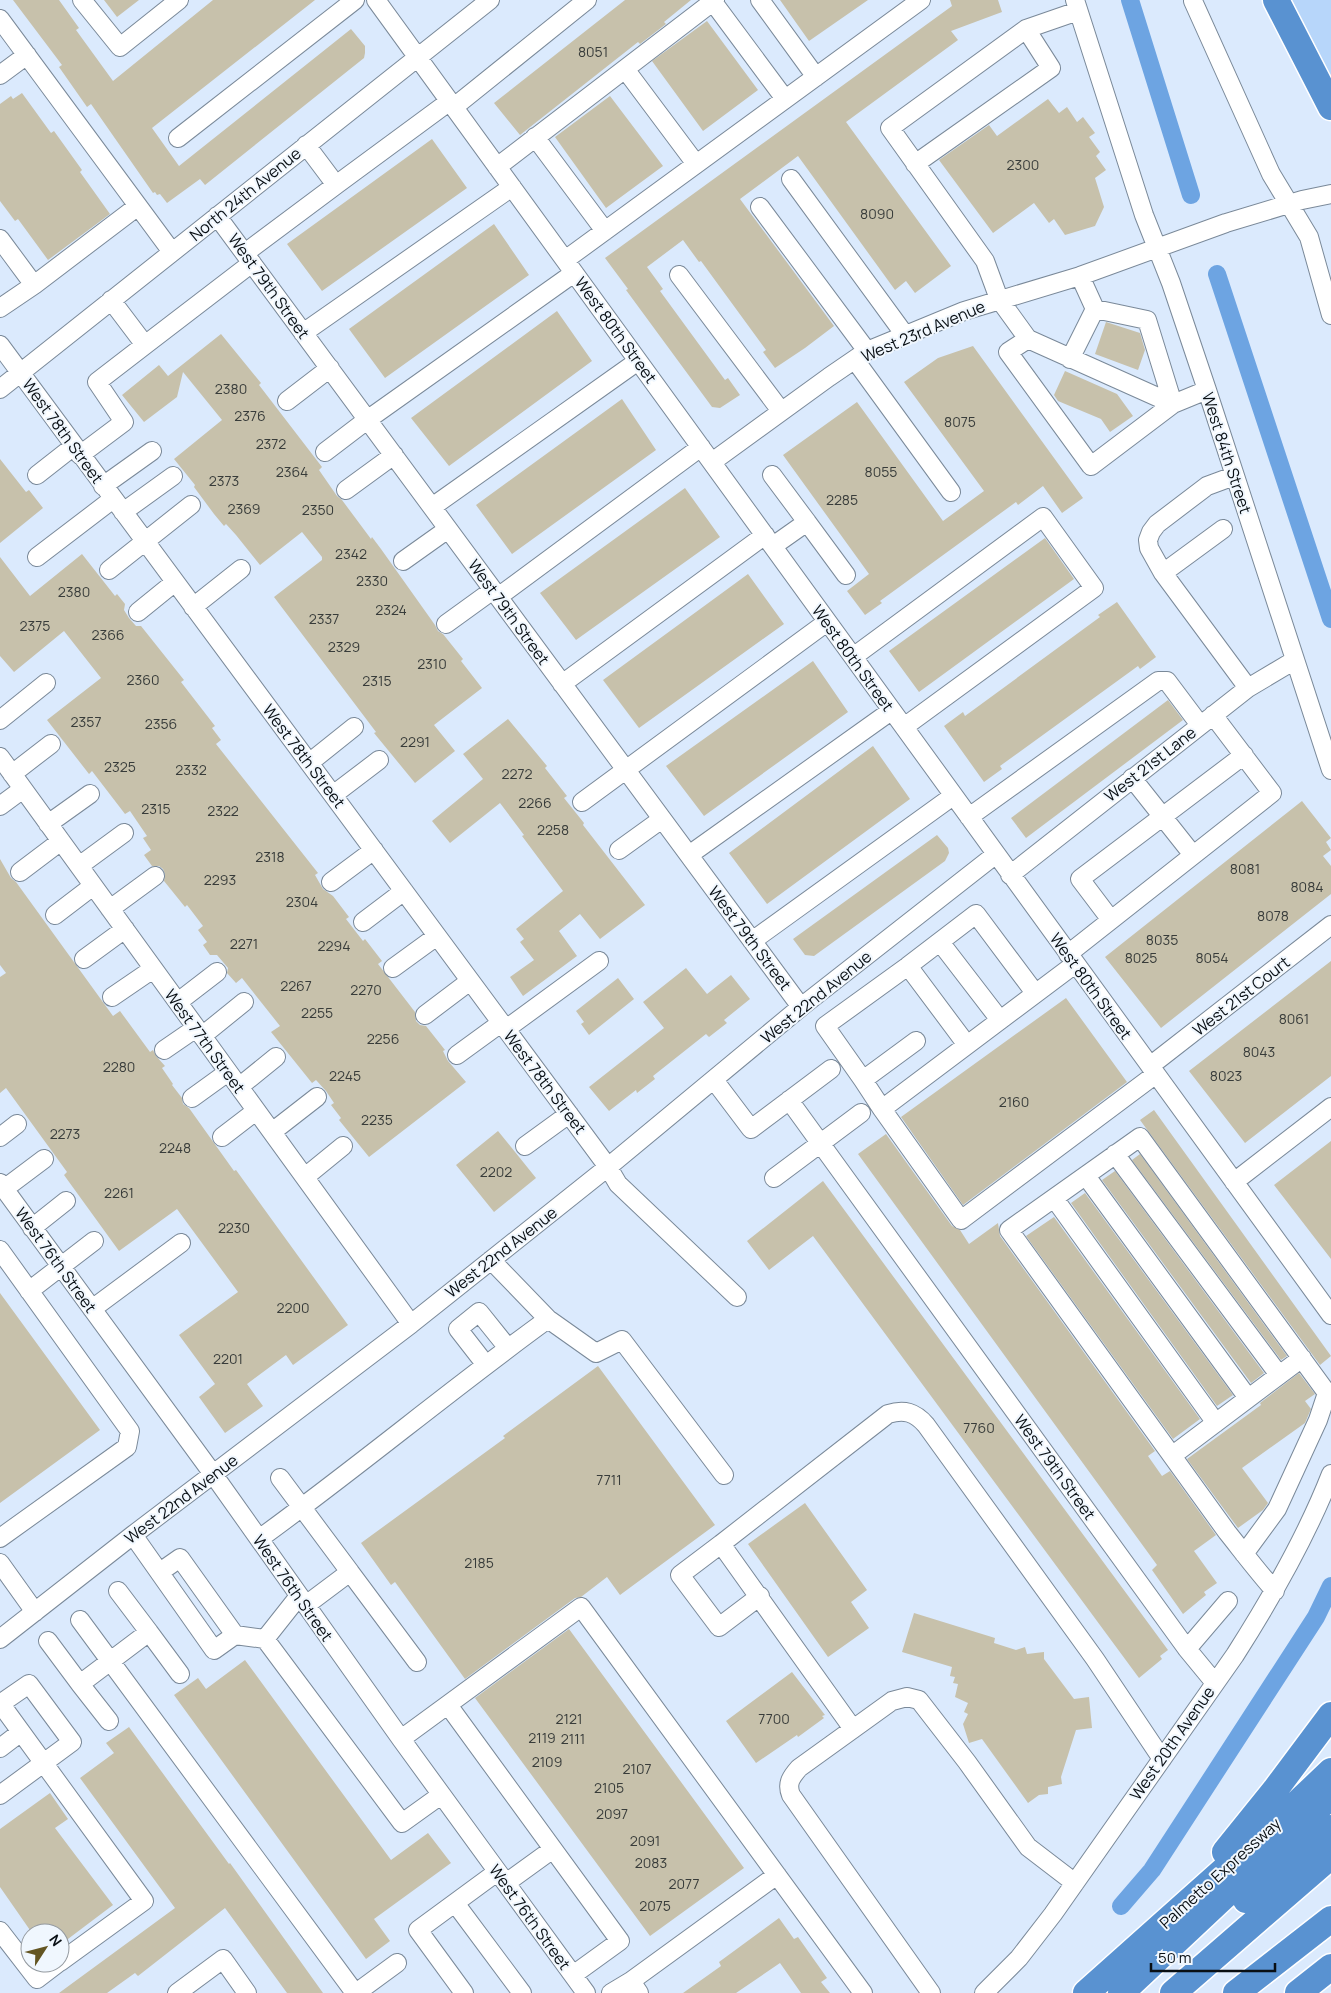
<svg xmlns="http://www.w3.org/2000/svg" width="1331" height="1993" font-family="Manrope,sans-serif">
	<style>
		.green { fill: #b7d6fa }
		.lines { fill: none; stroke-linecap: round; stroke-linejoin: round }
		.canal { stroke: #6da4e2; stroke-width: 18 }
		.building { fill: #c7c1ab }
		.minor-casing { stroke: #7a8999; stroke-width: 20 }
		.highway-casing { stroke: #fff; stroke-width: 29 }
		.minor { stroke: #fff; stroke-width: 18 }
		.highway { stroke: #5992d1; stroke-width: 26 }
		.labels { text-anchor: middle; stroke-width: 4; stroke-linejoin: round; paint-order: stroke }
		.number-label { font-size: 14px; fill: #383c3a }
		.street-label { font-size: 16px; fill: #090f14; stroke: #f0f7fe }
	</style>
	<rect width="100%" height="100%" fill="#dbeafd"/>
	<path class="green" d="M1290,0h41v78z"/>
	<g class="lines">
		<path class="canal" d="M1130,0l61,195
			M1217,274l114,345
			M1121,1906l31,-36 164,-253 15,-31"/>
	</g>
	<path class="building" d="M13,0h46l20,28 -3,2 37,51 100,-81h102l-163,128 27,38 172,-137 14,17v7l-1,5 -159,127 -5,-6 -33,24 -7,-9 -3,1 -2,-3 -2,1 -62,-89 -4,3 -28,-40 3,-2z
		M104,0h35l-22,17z
		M625,0h66l-27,22 2,2 -26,20 -2,-2 -118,93 -26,-32z
		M780,0h88l-59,41z
		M950,0h48l4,12 -51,19 7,9 -112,82 105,144 -36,27 -9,-12 -11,9 -97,-134 -58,43 94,127 -29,22 -30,20 -12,-16 3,-2 -65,-89 -2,1 -16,-22 -36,27 16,22 -3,2 65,89 3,-2 12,17 -20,13 -8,-1 -86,-117 2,-1 -23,-31 347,-252z
		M707,21l51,69 -55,41 -51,-70z
		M22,93l29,40 3,-2 28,39 -2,2 30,42 -62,46 -30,-41 -3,2 -15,-20v-97l11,-8 2,3z
		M610,96l53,70 -57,42 -51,-71z
		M1048,99l11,14 8,-6 10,15 6,-5 12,16 -6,4 11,15 -4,4 10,14 -11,8 9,29 -9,19 -30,9 -11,-16 -5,4 -15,-20 -41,30 -54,-73 50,-35 8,11z
		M432,139l35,49 -145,103 -35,-47z
		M494,224l35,51 -144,103 -36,-49z
		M557,311l35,50 -143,105 -38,-48z
		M1106,322l34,11 5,17 -7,20 -43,-16z
		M221,334l40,49 -2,2 63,82 -3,3 18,26 5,4 29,39 1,-2 9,12 54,76 3,6 5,3 20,25 -2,2 21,27 -48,37 21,26 -40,32 -41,-50 2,-1 -102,-135 48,-37v-3l-20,-25 -42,33 -24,-30 -10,-11 -2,2 -10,-12 -20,-27 1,-2 -21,-26 48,-39 -39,-48 -6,25 -33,25 -22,-27 37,-30 9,11z
		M973,346l110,152 -21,15 -19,-27 -25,19 -2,-3 -136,99 2,2 -17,12 -18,-24 22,-17 -86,-119 74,-53 86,119 41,-30 -80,-109 34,-24z
		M1065,371l52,23 16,22 -23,16 -9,-13 -43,-18 -4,-6z
		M622,399l34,51 -144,104 -36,-49z
		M0,459l26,33 3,-2 14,18 -43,35z
		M685,488l35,49 -144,103 -36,-47z
		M1045,538l29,41 -155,113 -30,-41z
		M82,554l33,42 2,-2 8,10 -1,6 5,8 7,8h5l43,54 -3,2 34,44 -3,2 9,12 -5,4 102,129 -3,2 8,14 10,7 16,21 -3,2 17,22 2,-2 17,22 -4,3 37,48 1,9 4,4 6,1 19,24 -2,1 5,10 18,21 -97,75 -30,-37 2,-2 -10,-13 3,-2 -8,-12 -10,-11 -4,3 -41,-51 9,-6 -38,-48 -6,5 -9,-10 1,-5 -11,-13h-7l-7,-10 4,-3 -9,-12 5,-4 -16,-21 -2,2 -21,-26 1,-7 -2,-5 -4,-3h-7l-8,-11 7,-5 -8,-12 4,-2 -17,-25 -5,3 -33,-43 -3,3 -42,-54 54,-42 -37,-47 -50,41 -14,-16v-99l30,39z
		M748,574l36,50 -145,104 -36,-48z
		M1117,602l39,55 -16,12 -2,-3 -138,100 2,3 -18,13 -40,-56 19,-14 2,4 135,-99 -2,-2z
		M813,661l35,51 -144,104 -38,-50z
		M1168,700l15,20 -157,118 -15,-20z
		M508,719l39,47 -2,2 22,28 -3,2 20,25 -1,2 62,80 -45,34 -20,-25 -21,17 18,25 -54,40 -13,-19 24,-17 -14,-18 4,-3 -8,-10 47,-38 -41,-55 2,-1 -24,-32 -50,40 -18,-22 51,-42 -20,-25z
		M873,746l37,53 -143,105 -38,-51z
		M1302,801l29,37 -5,4 5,8 -8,6 8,10v28l-170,134 -56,-71z
		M937,835l11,13 1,5 -4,8 -131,95 -9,-1 -12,-16z
		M0,859l11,19 5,4 97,134 7,-5 30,41 3,-2 3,6 9,10 -3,2 11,16 -1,1 10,13 1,6 6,4 45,63 2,-1 112,155 -55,40 -7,-10 -39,29 16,22 -38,27 -26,-36 16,-13 -36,-49 59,-43 -61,-83 -58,42 -55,-76 3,-3 -61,-84 -6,5v-116l6,-4 -6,-8z
		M1331,961v115l-86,67 -56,-72z
		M686,968l21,26 24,-19 19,24 -26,21 3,3 -18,14 -3,-3 -53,42 2,3 -18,14 -1,-3 -27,21 -20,-24 75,-59 -21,-26z
		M618,978l16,21 -45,36 -8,-11 3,-2 -8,-11z
		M1066,998l61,84 -164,123 -62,-88z
		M1154,1110l177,246 -11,9 -180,-245z
		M498,1131l38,47 -42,34 -38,-47z
		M886,1134l66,92 8,4 9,14 29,-21 2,13 155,215 -7,5 14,20 8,-5 46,64 -22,16 23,32 -13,9 2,3 -23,19 -31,-44 5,-5 -299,-411z
		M1331,1141v118l-57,-74z
		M1140,1154l147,202 -6,4 -149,-200z
		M1115,1171l149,202 -13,10 -149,-203z
		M823,1181l345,469 -8,6 2,3 -23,19 -326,-442 -44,34 -22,-29z
		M1085,1193l148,202 -16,11 -146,-203z
		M1054,1217l146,202 -27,20 -147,-203z
		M0,1293l100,137 -100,73z
		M598,1366l117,159 -95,70 -13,-18 -26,20 -6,1 -110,81 -70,-97 -4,3 -30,-42 144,-105 -2,-2z
		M1299,1373l16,21 -10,7 6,8 -6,14 -63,45 26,35 -5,7 -25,18 -51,-69 74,-54 -1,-2z
		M805,1503l62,87 -16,12 18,26 -41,29 -80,-113z
		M914,1613l81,25 -1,5 22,7 9,-3 2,7 17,-2v7l30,40 15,-2 3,31 -16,2 -15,47 1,7 -14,3v7l-9,1 -11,8 -46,-64 -13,4 -6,-19 5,-10 -4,-2 4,-9 -13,-6 3,-13 -5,-1 2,-6 -5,-1 2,-9 -50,-15z
		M569,1629l175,239 -94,68 -175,-238z
		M245,1660l146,200 37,-27 23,30 -77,56 16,22 -24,18 -192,-264 24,-17 8,11z
		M792,1672l33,43 -3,1 2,2 -26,19 -1,-2 -41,28 -30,-42z
		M129,1727l100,137 1,-1 93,130h-36l-62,-85 -87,68 -3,-3 -28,20h-48l116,-85 -95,-130 34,-25 -8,-10z
		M50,1793l18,26 -13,9 58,77 -53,40v-12h-28l-32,-46v-58z
		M779,1918l15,21 4,-2 29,41 -6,4 9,11h-29l-21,-30 -44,30h-53l38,-27 -2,-4z"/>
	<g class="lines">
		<defs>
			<path id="minor" d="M82,0l38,47 59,-47
				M376,0l955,1315
				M760,0l56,77
				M1075,0l69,215 27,68 36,107 124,380
				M1193,1l78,173 38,63 22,78
				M713,2l72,97
				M0,19l172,233
				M625,69l71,95
				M0,75l27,-20
				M454,107l133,-107
				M535,137l70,94
				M178,138l177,-138
				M306,145l30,40 114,-84
				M915,164l136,-96 -25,-39
				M497,167l218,-167
				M791,179l114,156
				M760,207l107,144
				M217,216l584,791
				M0,239l34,46 104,-79
				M245,253l91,-68
				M565,260l356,-260
				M679,275l102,136
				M1080,276l15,33 52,11 26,84 34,-14
				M111,300l34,45 107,-82
				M0,308l34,-23
				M303,333l209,-146
				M1028,339l145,65 -82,62 -83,-114 20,-13 -29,-40 -14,-38 -95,-133 136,-99 52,-18
				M0,345l608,822 10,17 119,113
				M1070,359l25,-50
				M855,360l96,132
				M0,389l490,-389
				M287,401l43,-33
				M325,452l42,-32 207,-147
				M80,455l44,-33 -27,-40 48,-37
				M712,462l117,-85 38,-26 97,-40 116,-35 146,-53 76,-23 29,-6
				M37,475l37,-29
				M772,475l35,47 -34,24
				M1234,476l-27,10 -50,38 -6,8 -3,8 1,8 14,25 85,115
				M103,486l49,-35
				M346,490l48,-35
				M432,507l206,-146
				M123,512l50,-36
				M807,522l39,53
				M37,557l76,-58
				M403,561l45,-32
				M109,570l82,-65
				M1163,573l60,-44
				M498,597l203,-150
				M193,607l48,-38
				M138,612l37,-30
				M446,624l47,-34
				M853,657l190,-140 51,71 -190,139
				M562,684l203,-149
				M0,720l46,-37
				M0,757l411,567
				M309,763l45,-36
				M12,774l39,-30
				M1132,778l61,77
				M333,795l46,-35
				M582,802l245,-180
				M0,806l23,-17
				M969,817l189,-136h9l33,44
				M48,824l42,-30
				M619,850l43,-31
				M689,855l202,-144
				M79,866l45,-33
				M20,872l41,-31
				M1010,875l238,-187 47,-28
				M331,882l43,-32
				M110,909l45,-33
				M55,915l38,-29
				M1111,920l-31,-41 164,-124
				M363,922l41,-31
				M752,941l201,-145
				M940,942l60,78
				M1068,954l204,-161 -59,-78
				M84,959l41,-30
				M393,968l44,-32
				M112,997l41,-28
				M178,1002l39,-30
				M425,1015l45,-34
				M506,1029l93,-68
				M202,1036l42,-34
				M916,1041l-53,39 19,29 193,-145
				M967,1045l-59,-79 68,-52 59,79
				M164,1050l32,-22
				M457,1055l44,-32
				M1150,1066l181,-141
				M714,1080l37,49 80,-60
				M863,1080l-38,-54 83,-60
				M239,1087l37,-30
				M192,1098l36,-26
				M789,1100l398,549 28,34
				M882,1109l79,111 195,-146
				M272,1132l45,-35
				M0,1137l17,-13
				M222,1137l34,-26
				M525,1146l44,-32
				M1115,1154l164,221
				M1086,1176l162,222
				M305,1177l38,-31
				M774,1178l87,-65
				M1234,1182l97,-75
				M0,1183l213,291 188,265 185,254
				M4,1189l40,-30
				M1054,1198l162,225
				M32,1228l34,-27
				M0,1250l130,181 -3,16 -127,91
				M491,1260l57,59
				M29,1291l65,-50
				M92,1309l89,-66
				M486,1365l-28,-36 21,-17 29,36
				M1173,1455l129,-97
				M280,1478l70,94 -44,33
				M133,1535l81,115 21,-15 -55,-77 -20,14
				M259,1539c98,-71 191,-149 289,-220l48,34 26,-13 102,135
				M721,1544l-41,31 39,52 41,-31
				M1244,1554l33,-45 41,-89 9,-27 -187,-256 -131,93 218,302c16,20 31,40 48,59
				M0,1563l35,49
				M350,1572l67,90
				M118,1591l31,41
				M80,1620l275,373
				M235,1635l30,4 34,-43
				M0,1639l133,-104 278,-211 197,-157 193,-160 194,-152
				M265,1639l137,184 39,-28
				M48,1641l32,43
				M1187,1649l41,-48
				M0,1703l144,198 -84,61
				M0,1704l29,-20 43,58 -72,53
				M448,1705l172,236 -47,34
				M109,1721l-29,-37 69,-52 31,42
				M853,1729l-132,-185 167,-130c16,-5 27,-2 38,11l169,234 67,100
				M401,1739l180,-132 282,386
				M0,1748l21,-16
				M506,1883l47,-34
				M455,1903l67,90
				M0,1931l37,48 21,-16
				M177,1993l46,-34 24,34
				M356,1993l41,-30
				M464,1993l-46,-63 79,-58
				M611,1993l20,-12
				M639,1993l-8,-12 146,-106
				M931,1993l-140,-198c-5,-12 1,-19 8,-27l93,-67 15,-4 12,3 48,62 61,85 47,36
				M984,1993l35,-35 34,-44 182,-259c37,-58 71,-117 96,-181"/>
			<path id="highway" d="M1276,0l55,107
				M1225,1852l50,-62 56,-75
				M1246,1900l85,-72
				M1086,1993l185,-165 60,-57
				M1121,1993l210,-197
				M1173,1993l158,-137
				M1236,1993l95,-74
				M1298,1993l33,-26"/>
		</defs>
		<use href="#minor" class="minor-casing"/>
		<use href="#highway" class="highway-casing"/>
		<use href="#minor" class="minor"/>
		<use href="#highway" class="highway"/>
	</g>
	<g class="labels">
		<g class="number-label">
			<text x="593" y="57">8051</text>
			<text x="1023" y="170">2300</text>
			<text x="877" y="219">8090</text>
			<text x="231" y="394">2380</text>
			<text x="250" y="421">2376</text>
			<text x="960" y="427">8075</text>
			<text x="271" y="449">2372</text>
			<text x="292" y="477">2364</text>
			<text x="881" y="477">8055</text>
			<text x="224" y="486">2373</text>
			<text x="842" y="505">2285</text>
			<text x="244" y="514">2369</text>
			<text x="318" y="515">2350</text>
			<text x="351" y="559">2342</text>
			<text x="372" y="586">2330</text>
			<text x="74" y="597">2380</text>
			<text x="391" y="615">2324</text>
			<text x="324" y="624">2337</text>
			<text x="35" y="631">2375</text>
			<text x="108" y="640">2366</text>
			<text x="344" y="652">2329</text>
			<text x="432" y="669">2310</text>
			<text x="143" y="685">2360</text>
			<text x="377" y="686">2315</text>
			<text x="86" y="727">2357</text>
			<text x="161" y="729">2356</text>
			<text x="415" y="747">2291</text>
			<text x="120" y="772">2325</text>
			<text x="191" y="775">2332</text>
			<text x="517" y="779">2272</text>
			<text x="535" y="808">2266</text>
			<text x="156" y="814">2315</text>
			<text x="223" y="816">2322</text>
			<text x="553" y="835">2258</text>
			<text x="270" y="862">2318</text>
			<text x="1245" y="874">8081</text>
			<text x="220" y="885">2293</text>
			<text x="1307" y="892">8084</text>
			<text x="302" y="907">2304</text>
			<text x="1273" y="921">8078</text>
			<text x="1162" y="945">8035</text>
			<text x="244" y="949">2271</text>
			<text x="334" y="951">2294</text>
			<text x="1141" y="963">8025</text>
			<text x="1212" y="963">8054</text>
			<text x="296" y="991">2267</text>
			<text x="366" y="995">2270</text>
			<text x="317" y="1018">2255</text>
			<text x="1294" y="1024">8061</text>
			<text x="383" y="1044">2256</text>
			<text x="1259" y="1057">8043</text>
			<text x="119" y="1072">2280</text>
			<text x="345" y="1081">2245</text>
			<text x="1226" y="1081">8023</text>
			<text x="1014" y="1107">2160</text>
			<text x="377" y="1125">2235</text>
			<text x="65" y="1139">2273</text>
			<text x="175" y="1153">2248</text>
			<text x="496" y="1177">2202</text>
			<text x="119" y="1198">2261</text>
			<text x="234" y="1233">2230</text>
			<text x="293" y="1313">2200</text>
			<text x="228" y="1364">2201</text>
			<text x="979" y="1433">7760</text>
			<text x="609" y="1485">7711</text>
			<text x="479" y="1568">2185</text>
			<text x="569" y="1724">2121</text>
			<text x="774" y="1724">7700</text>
			<text x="542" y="1743">2119</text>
			<text x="573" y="1744">2111</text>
			<text x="547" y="1767">2109</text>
			<text x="637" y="1774">2107</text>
			<text x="609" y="1793">2105</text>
			<text x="612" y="1819">2097</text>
			<text x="645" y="1846">2091</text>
			<text x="651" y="1868">2083</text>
			<text x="684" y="1889">2077</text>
			<text x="655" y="1911">2075</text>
		</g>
		<g class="street-label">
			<text transform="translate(245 194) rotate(-39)" y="6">North 24th Avenue</text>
			<text transform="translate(269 286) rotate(54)" y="6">West 79th Street</text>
			<text transform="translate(616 330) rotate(54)" y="6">West 80th Street</text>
			<text transform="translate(923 331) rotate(-23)" y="6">West 23rd Avenue</text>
			<text transform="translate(63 431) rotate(54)" y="6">West 78th Street</text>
			<text transform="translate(1227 453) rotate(72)" y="6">West 84th Street</text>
			<text transform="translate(509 612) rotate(54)" y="6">West 79th Street</text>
			<text transform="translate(853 658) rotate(54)" y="6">West 80th Street</text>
			<text transform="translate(304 756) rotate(53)" y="6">West 78th Street</text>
			<text transform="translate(1150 764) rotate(-38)" y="6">West 21st Lane</text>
			<text transform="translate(750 938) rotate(53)" y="6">West 79th Street</text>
			<text transform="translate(1091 986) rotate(54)" y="6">West 80th Street</text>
			<text transform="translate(1241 996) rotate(-38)" y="6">West 21st Court</text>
			<text transform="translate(816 997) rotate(-39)" y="6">West 22nd Avenue</text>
			<text transform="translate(205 1041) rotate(54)" y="6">West 77th Street</text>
			<text transform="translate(545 1082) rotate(53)" y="6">West 78th Street</text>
			<text transform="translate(501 1252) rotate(-38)" y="6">West 22nd Avenue</text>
			<text transform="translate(56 1260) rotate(54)" y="6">West 76th Street</text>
			<text transform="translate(1055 1467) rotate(54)" y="6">West 79th Street</text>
			<text transform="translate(181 1499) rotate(-37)" y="6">West 22nd Avenue</text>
			<text transform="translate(293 1588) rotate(55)" y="6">West 76th Street</text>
			<text transform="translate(1172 1743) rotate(-55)" y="6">West 20th Avenue</text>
			<text transform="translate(1220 1873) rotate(-42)" y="6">Palmetto Expressway</text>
			<text transform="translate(530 1917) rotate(54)" y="6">West 76th Street</text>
		</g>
	</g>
	<g transform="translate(45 1948) rotate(54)"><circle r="24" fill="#f0f7fe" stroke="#949aa0"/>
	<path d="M0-4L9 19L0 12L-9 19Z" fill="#635522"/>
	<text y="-8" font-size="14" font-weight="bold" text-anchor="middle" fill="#090f14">N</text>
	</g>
	<path d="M1151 1963v8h124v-8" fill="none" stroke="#090f14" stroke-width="2.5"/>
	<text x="1158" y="1963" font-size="15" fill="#090f14" stroke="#f0f7fe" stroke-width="4" paint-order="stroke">50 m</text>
</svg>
